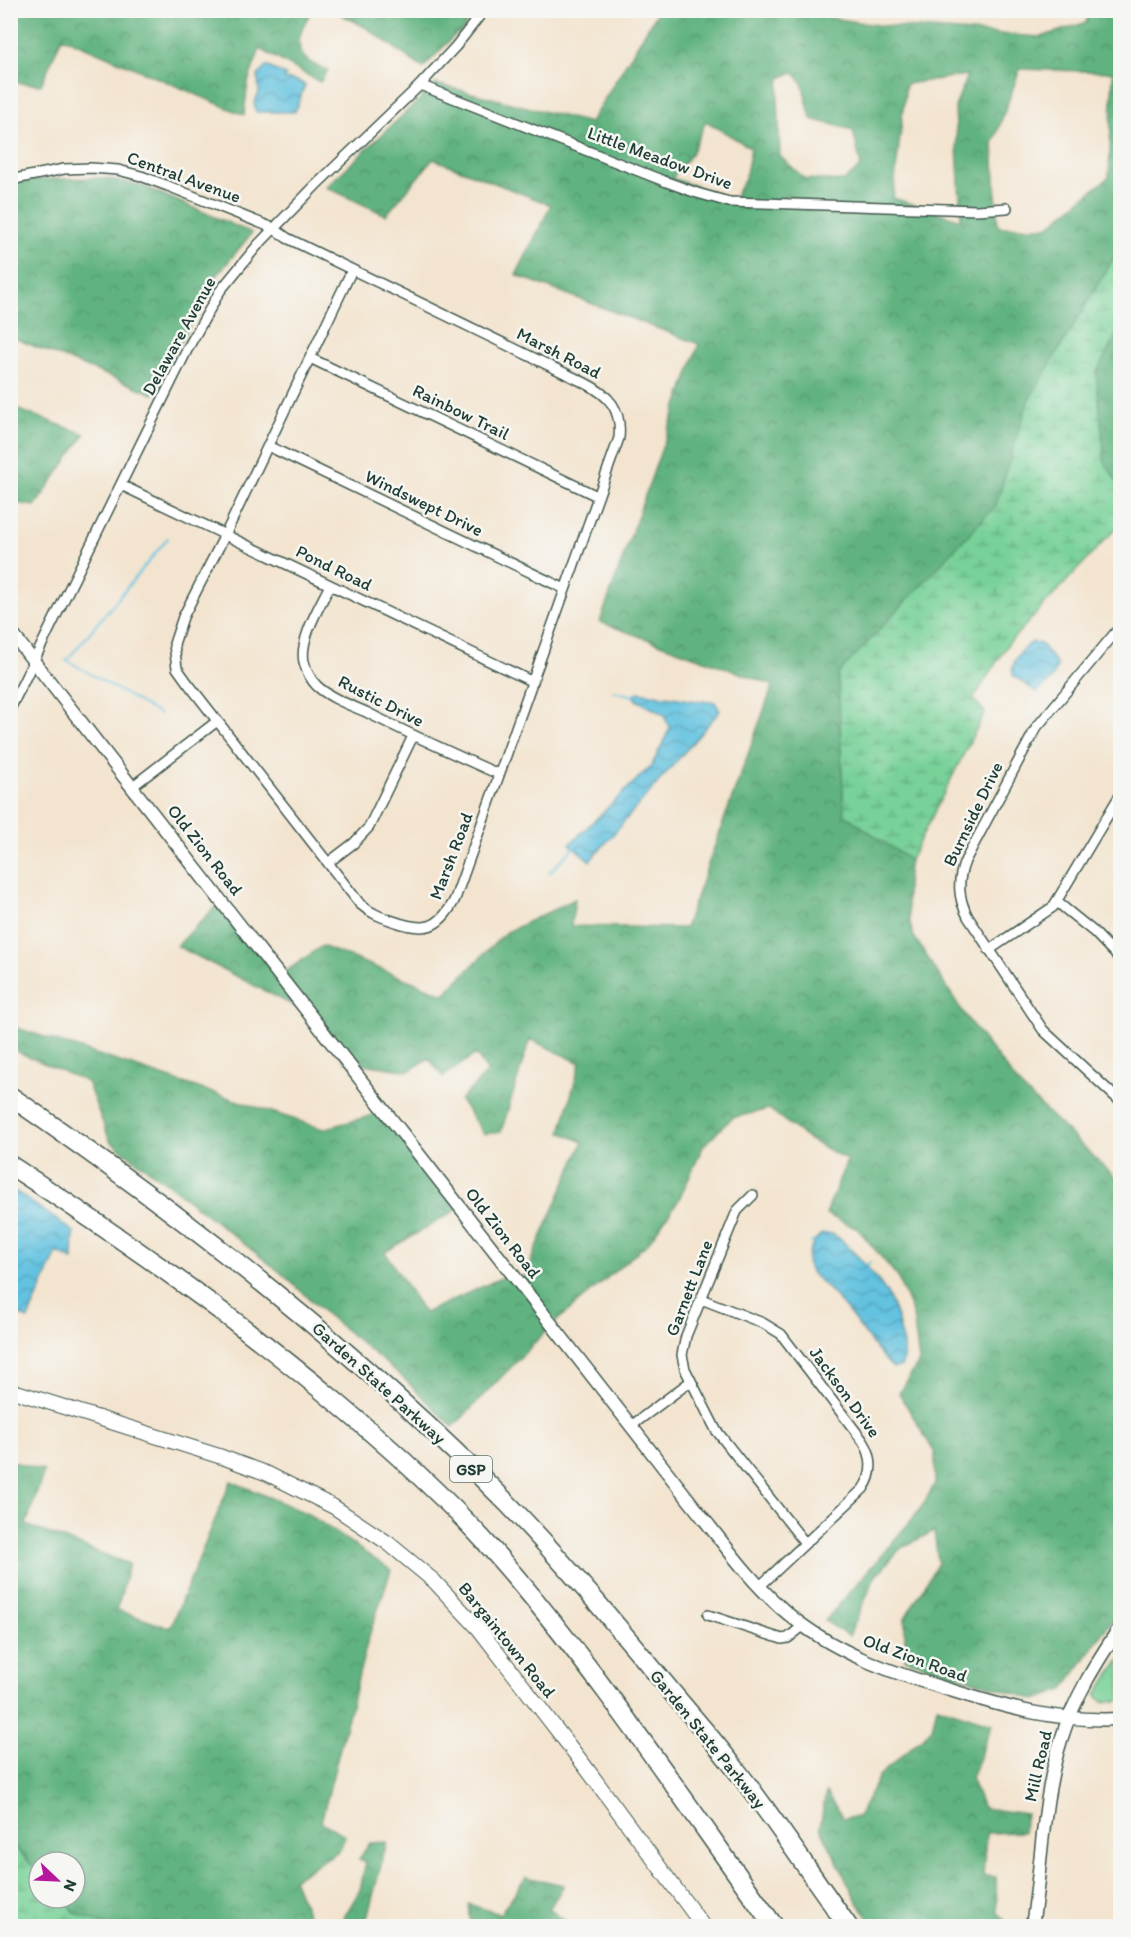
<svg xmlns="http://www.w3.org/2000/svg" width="1131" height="1937" font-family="Itim,sans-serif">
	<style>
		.grass { fill: url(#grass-tufts); stroke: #4b8766; stroke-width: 1.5 }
		.forest { fill: url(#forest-crowns); stroke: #40785a; stroke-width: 1.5; fill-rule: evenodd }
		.wetland { fill: url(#wetland-marsh); stroke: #4b8766; stroke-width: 1.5 }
		.water { fill: url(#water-waves); stroke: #40808a; stroke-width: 1.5 }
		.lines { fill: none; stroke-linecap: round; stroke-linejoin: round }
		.stream { stroke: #62c2e0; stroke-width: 2 }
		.minor-casing { stroke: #3f564b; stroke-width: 12 }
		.tertiary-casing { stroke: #3f564b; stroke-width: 15 }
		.secondary-casing { stroke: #3f564b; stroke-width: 16 }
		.motorway-casing { stroke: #3f564b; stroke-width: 21 }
		.minor { stroke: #fff; stroke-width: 9 }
		.tertiary { stroke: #fff; stroke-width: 12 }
		.secondary { stroke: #fff; stroke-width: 14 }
		.motorway { stroke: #fff; stroke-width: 18 }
		.labels { text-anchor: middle; stroke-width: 5; stroke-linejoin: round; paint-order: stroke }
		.shield { fill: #f6f6f2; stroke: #60746d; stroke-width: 1.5 }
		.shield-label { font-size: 16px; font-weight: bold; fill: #1f3d34 }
		.street-label { font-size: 18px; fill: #1f3d34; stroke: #f6f6f2 }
	</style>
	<defs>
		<pattern id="grass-tufts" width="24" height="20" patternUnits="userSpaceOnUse" patternTransform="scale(1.5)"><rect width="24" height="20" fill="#77d198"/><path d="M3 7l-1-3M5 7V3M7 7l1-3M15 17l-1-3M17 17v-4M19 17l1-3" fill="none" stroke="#61ab7d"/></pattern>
		<pattern id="forest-crowns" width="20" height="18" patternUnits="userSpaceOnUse" patternTransform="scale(1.5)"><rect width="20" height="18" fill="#61b380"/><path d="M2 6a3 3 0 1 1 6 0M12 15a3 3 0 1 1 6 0" fill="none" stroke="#4f936a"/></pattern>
		<pattern id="wetland-marsh" width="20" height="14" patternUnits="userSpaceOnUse" patternTransform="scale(1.5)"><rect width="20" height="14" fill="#77d198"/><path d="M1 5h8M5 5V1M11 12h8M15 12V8" fill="none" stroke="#61ab7d"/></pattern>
		<pattern id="water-waves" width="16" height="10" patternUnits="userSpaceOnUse" patternTransform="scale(1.5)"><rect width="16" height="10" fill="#62c2e0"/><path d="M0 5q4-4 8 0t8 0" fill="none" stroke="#509fb6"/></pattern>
	</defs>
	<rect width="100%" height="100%" fill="#f6f6f2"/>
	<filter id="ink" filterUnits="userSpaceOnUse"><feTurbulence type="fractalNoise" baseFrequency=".0167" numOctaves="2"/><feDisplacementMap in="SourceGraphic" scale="12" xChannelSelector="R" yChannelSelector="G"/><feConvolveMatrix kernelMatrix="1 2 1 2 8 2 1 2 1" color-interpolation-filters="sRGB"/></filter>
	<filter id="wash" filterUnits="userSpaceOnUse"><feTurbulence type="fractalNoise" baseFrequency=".008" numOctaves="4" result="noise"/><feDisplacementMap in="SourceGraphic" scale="24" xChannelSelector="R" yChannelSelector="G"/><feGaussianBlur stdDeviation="1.35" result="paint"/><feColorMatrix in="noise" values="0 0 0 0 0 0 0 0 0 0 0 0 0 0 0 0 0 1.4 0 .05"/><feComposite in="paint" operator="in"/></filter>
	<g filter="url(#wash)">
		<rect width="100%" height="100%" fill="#f3e4cf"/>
		<path class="grass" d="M1120,1660v41l-17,1 -7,-7z"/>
		<path class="forest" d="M13,11h299c-10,14 -22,39 -2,51 5,4 12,6 18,8l-8,12 -60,-33 -12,33 -4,33 -182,-78 -21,48 -30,-3 -1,-61z
			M335,11h142l-18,23h-3l-33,34 -58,-41z
			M658,11h131l88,14 164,12 46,-15v-11h33v237l-92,153 -32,104 -158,170 6,139 66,46c-5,25 -4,50 3,75l53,82 54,69 100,96v427l-57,81 -27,10 -131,-41v-41l33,-55 -4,-32 -33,17 -26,29 -26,59 -24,-15 94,-110 16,-27v-31l-36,-60 20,-31 -6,-47 -16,-39 -39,-47 -32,-15 21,-54 -40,-22 -38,-29 -37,9 -28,27 -26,56 -30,42 -96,82 -99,102 -53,-52 -73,-60 -47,-43 -106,-83 -64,-48 -23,-59 -76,-33v-23l312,103 61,-17 74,97 -73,43 39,61 86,-39 10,12 63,-144 -22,-10 19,-69 -50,-24 -29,93 -17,2 -24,-34 28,-28 -12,-18 -33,23 -14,-19 -20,13 -64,-10 -37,-48 -131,-67 43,-44 59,74 43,-30 122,48 61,-61 70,-34 -4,27 114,2 88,-243 -173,-63 99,-278 -183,-69 35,-70 -118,-46 -47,56 -60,-28 110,-103 154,39zM1020,69l93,3 -4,105 -62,50h-49l-5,-83zM793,72l9,10 9,37 42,11 8,36 -17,15 -39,-2 -25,-23 -2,-61 2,-17zM967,75l-12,32 6,113 -68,-22 13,-114zM706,121l45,27 -6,31 -12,20 -61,-21 18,-22z
			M105,178l38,8 109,47 -38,46 -60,115 -143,-57 -1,-157z
			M1120,328v72l-1,4 1,1v82l-15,-25 -9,-89z
			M11,407l74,27 -50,72 -24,-4z
			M11,1461l33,10 -18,54 103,39 -12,46 53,18 61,-147 77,33 83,56 -23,69 -47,183 24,13 -5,15 -47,29 15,36 -3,11h-196l-34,-13 -13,-15h13v-36h-36v11l-28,-31z
			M937,1706l55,18 -21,54 12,30 43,6 -3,18 -37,1 -3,43 13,1 1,35 12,14h-134l-16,-21 -39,-78 6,-34 17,25 15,-1 21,-41 53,-47z
			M387,1842l-22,84h-26l21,-36 6,-28 -7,-3 11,-16z
			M526,1877l38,8 -15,24 23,17h-101l-2,-22 31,10z"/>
		<path class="wetland" d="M1120,248v80l-24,45 9,89 15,25v37l-112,120 -35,55 12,13 -75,148 -66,-46 -6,-140 158,-169 32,-104z
			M10,1842l29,31v25h23l13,15 34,13h-98z"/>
		<path class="water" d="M266,66l20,9 -2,4 14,2 7,4 -10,27h-39l-2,-9 5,-10 -1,-17z
			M1033,642l8,2 16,21c-1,11 -12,23 -21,27l-23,-17c-3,-13 9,-27 20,-33z
			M639,692l58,9 18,1 5,9 -130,150 -20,-17 82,-79 18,-37 -7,-14 -27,-14 -3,-4z
			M11,1188l63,44 -1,28 -16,-8 -29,67 -17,-8z
			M822,1234c4,0 7,-1 10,0 13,5 46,45 54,58 8,13 25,64 14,75l-7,1 -8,-8c-20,-24 -36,-51 -59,-73 -6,-7 -16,-12 -18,-21 -3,-10 6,-27 14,-32z"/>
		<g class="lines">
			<path class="stream" d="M65,659l94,55
				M68,659l100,-121
				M613,691l21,5
				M549,873l27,-28
				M811,1242l4,1
				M866,1266l4,-4"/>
		</g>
	</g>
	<g filter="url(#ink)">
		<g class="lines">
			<defs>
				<path id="minor" d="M420,85l244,96 33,12 32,9 248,8 30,-2
					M10,180l54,-11 27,-1 27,2 23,6 27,10 105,42 14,10 298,145c24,12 37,26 34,55l-164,461c-16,31 -31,33 -62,22 -12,-4 -23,-8 -33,-17l-173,-222 -10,-14 -3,-24 9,-27 42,-82 127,-265
					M310,358l287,138
					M268,446l297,143
					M121,485l412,197
					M330,585c-10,21 -31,54 -26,77 2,8 7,18 13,24 13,12 33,19 49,26 43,22 88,42 132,62
					M1120,627l-84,101 -71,133c-8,20 -7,37 3,56l75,113 77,71
					M10,709l179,-363 31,-55 37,-45 58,-60 105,-101 36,-39 28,-36
					M133,786l83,-64
					M329,862l25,-19 15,-16 44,-91
					M1057,902l37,30 26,27
					M989,950l64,-43 67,-112
					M753,1195l-16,16 -51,125 -4,19 3,14 31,61 89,113
					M701,1299l62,24 18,11 82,107c10,15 11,33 0,48l-104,98
					M631,1426l60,-45
					M708,1615l74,24 6,-1 16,-13"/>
				<path id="tertiary" d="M10,631l682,873c30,37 58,78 95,109 46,39 103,59 160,76 60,19 109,33 173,30
					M1032,1926c10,-61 10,-126 29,-186 13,-42 35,-77 59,-113"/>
				<path id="secondary" d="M10,1390l212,67 46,17 66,33 54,36 46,38 45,48 105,136 119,161"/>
				<path id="motorway" d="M10,1096c177,122 347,254 498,408 54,56 104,116 153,175 25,31 52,60 76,92 39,50 74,104 111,155
					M10,1165c113,74 224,151 327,238 56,47 111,96 159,151 102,117 188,247 278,372"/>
			</defs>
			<use href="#minor" class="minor-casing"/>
			<use href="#tertiary" class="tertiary-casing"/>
			<use href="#secondary" class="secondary-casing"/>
			<use href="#motorway" class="motorway-casing"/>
			<use href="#minor" class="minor"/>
			<use href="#tertiary" class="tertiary"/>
			<use href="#secondary" class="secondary"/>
			<use href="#motorway" class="motorway"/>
		</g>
	</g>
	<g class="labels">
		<rect class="shield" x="450" y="1456" width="42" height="26" rx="4.5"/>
		<g class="shield-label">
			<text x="471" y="1475">GSP</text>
		</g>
		<g class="street-label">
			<text transform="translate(660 158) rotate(20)" y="6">Little Meadow Drive</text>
			<text transform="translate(184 177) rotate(20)" y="6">Central Avenue</text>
			<text transform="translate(179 336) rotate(-61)" y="6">Delaware Avenue</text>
			<text transform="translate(559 353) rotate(27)" y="6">Marsh Road</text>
			<text transform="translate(461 412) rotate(26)" y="6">Rainbow Trail</text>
			<text transform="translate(424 503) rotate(26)" y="6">Windswept Drive</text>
			<text transform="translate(334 568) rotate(26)" y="6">Pond Road</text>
			<text transform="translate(381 701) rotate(27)" y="6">Rustic Drive</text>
			<text transform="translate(973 814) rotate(-64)" y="6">Burnside Drive</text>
			<text transform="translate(205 850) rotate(52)" y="6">Old Zion Road</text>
			<text transform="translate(451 856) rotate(-69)" y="6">Marsh Road</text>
			<text transform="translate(503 1233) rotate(52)" y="6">Old Zion Road</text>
			<text transform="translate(689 1288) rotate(-69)" y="6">Garnett Lane</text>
			<text transform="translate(379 1383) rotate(42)" y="6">Garden State Parkway</text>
			<text transform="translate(845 1392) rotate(54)" y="6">Jackson Drive</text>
			<text transform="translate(507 1640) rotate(51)" y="6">Bargaintown Road</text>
			<text transform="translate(915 1658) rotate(20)" y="6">Old Zion Road</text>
			<text transform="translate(708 1739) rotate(51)" y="6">Garden State Parkway</text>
			<text transform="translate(1038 1766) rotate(-77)" y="6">Mill Road</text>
		</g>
	</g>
	<rect width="1131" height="1937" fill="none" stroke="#f6f6f2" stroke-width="36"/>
	<g transform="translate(57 1880) rotate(113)"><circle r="28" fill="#f6f6f2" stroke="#a0aca6" stroke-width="1.5"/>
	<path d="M0-4.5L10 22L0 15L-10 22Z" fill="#b5179e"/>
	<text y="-9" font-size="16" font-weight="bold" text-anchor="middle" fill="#1f3d34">N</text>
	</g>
</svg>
